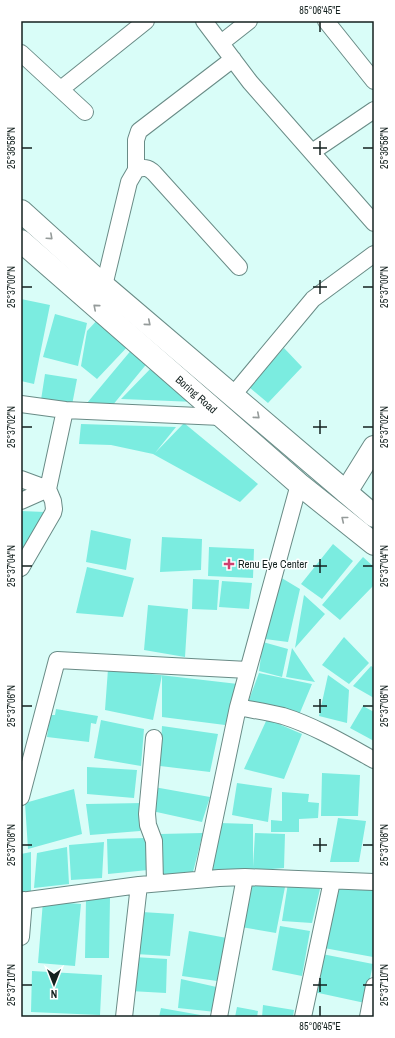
<svg xmlns="http://www.w3.org/2000/svg" width="395" height="1038" font-family="'Archivo Narrow',sans-serif">
	<style>
		.building { fill: #7bece0 }
		.lines { fill: none; stroke-linecap: round; stroke-linejoin: round }
		.street-casing { stroke: #698b86; stroke-width: 18 }
		.secondary-casing { stroke: #698b86; stroke-width: 24 }
		.street { stroke: #fff; stroke-width: 16 }
		.secondary { stroke: #fff; stroke-width: 22 }
		.oneway { stroke: #959b9a }
		.ticks { fill: none; stroke: #14211f; stroke-width: 1.5 }
		.poi-dot { fill: #ce4170; stroke: #fff; stroke-width: 1.5 }
		.labels { text-anchor: middle; stroke-width: 3; stroke-linejoin: round; paint-order: stroke }
		.street-label { font-size: 11px; fill: #14211f; stroke: #fff }
		.poi-label { font-size: 11px; fill: #14211f; stroke: #fff; text-anchor: start }
		.neatline { fill: none; stroke: #14211f; stroke-width: 1.5 }
		.ticks-label { font-size: 10px; text-anchor: middle; fill: #14211f }
	</style>
	<rect width="100%" height="100%" fill="#d9fdf8"/>
	<path class="building" d="M21,299l29,6 -16,79 -13,-3z
		M55,314l32,9 -9,43 -35,-9z
		M101,316l30,27 -34,36 -16,-13 6,-35z
		M133,348l16,13 -37,45 -30,3z
		M284,348l18,19 -34,36 -19,-16z
		M155,364l41,38 -75,-3z
		M45,374l32,5 -5,26 -31,-5z
		M184,423l74,61 -18,18 -87,-48 -42,-9 -32,-1 2,-20 95,3 -21,26z
		M21,511l24,1 -24,40z
		M91,530l40,9 -5,31 -40,-8z
		M162,537l40,2 -1,31 -41,2z
		M333,544l20,17 -31,38 -21,-15z
		M209,547l45,2 -1,29 -45,-2z
		M363,557l11,10v18l-34,35 -18,-15z
		M87,567l47,11 -11,39 -47,-4z
		M280,577l20,12 -12,53 -23,-3z
		M193,579l26,1 -2,30 -25,-1z
		M222,581l30,2 -3,26 -30,-2z
		M304,595l21,19 -30,34z
		M148,605l40,4 -3,48 -41,-7z
		M344,637l25,26 -20,21 -27,-19z
		M263,642l25,7 -6,28 -23,-6z
		M292,648l23,34 -29,-5z
		M371,666l3,2v30l-21,-12z
		M108,669l130,15 -13,41 -63,-8v-42l-9,45 -48,-10z
		M259,673l53,11 -13,31 -52,-10z
		M328,675l21,15 -2,33 -28,-7z
		M363,706l11,6v29l-24,-13z
		M56,709l42,7 -2,8 -5,-1 -2,19 -42,-5 3,-22h5z
		M267,719l35,15 -18,45 -40,-10z
		M101,720l43,9 -3,37 -47,-8z
		M162,726l56,8 -8,38 -50,-6z
		M87,767l50,3 -3,28 -47,-4z
		M322,773l38,2 -2,41h-37z
		M237,783l35,5 -4,34 -36,-7z
		M154,787l56,10 -8,25 -50,-11z
		M74,789l8,45 -54,15 -3,-46z
		M282,792l27,2 -1,8 11,1 -1,15 -19,1v13h-28v-12l11,1z
		M143,803l-3,28 -50,4 -4,-31z
		M338,818l28,3 -7,41h-29z
		M219,823l34,1v43l2,-34 30,1 -1,34 -73,6z
		M203,833l-10,39 -36,5 3,-43z
		M146,838l2,32 -40,4 -1,-35z
		M104,842l-2,36 -31,2 -2,-35z
		M67,847l2,37 -35,4 3,-35z
		M31,852v40h-10v-38z
		M249,881l36,6 -9,46 -35,-6z
		M288,883l32,6 -8,34 -30,-2z
		M339,885l35,5 -1,67 -49,-9z
		M86,898h24l-1,60h-24z
		M43,901l38,3 -6,62 -37,-3z
		M142,912l32,2 -4,42 -35,-2z
		M280,926l30,5 -8,45 -30,-6z
		M189,931l38,7 -10,43 -35,-5z
		M322,954l51,10 -8,39 -51,-11z
		M134,957l33,2 -1,34 -36,-2z
		M32,971l70,4 -2,40 -69,-3z
		M181,979l40,9 -5,24 -38,-4z
		M263,1005l31,5 -1,7h-31z
		M237,1007l21,4 -1,6h-22z
		M161,1008l45,8v1h-47z"/>
	<g class="lines">
		<defs>
			<path id="street" d="M204,21l46,61 124,141
				M326,21l48,60
				M221,43l28,-22
				M21,53l64,59
				M61,89l85,-68
				M312,152l62,-42
				M136,170v-30l3,-9 94,-72
				M104,286l25,-104 7,-12c8,-3 12,-3 18,3l85,94
				M233,395l80,-96 61,-45
				M21,404l44,6
				M21,479l27,10 5,12 1,8 -1,4 -32,55
				M21,501l27,-12 17,-79 156,7
				M238,707c15,3 30,5 45,9 32,10 62,28 91,44
				M154,738l-7,76 1,11 6,16 1,42
				M21,797l36,-137 191,10
				M202,879l36,-172 61,-223
				M21,901l118,-16 80,-7 26,-1 129,5
				M21,937l3,-37
				M124,1017l15,-132
				M219,1017l26,-140
				M303,1017l29,-136
				M368,1017l6,-31"/>
			<g id="secondary">
				<path d="M21,211l83,75 270,230"/>
				<path id="s1" d="M21,241l278,243 75,60"/>
				<path d="M346,492l28,-45"/>
			</g>
		</defs>
		<use href="#street" class="street-casing"/>
		<use href="#secondary" class="secondary-casing"/>
		<use href="#street" class="street"/>
		<use href="#secondary" class="secondary"/>
	</g>
	<defs><path id="oneway-chevron" d="M-2-3.5L2.5 0L-2 3.5" fill="none" stroke-width="1.6" stroke-linecap="round" stroke-linejoin="round"/></defs>
	<g class="oneway">
		<use href="#oneway-chevron" transform="translate(50 237) rotate(42)"/>
		<use href="#oneway-chevron" transform="translate(96 307) rotate(-139)"/>
		<use href="#oneway-chevron" transform="translate(148 323) rotate(40)"/>
		<use href="#oneway-chevron" transform="translate(257 416) rotate(41)"/>
		<use href="#oneway-chevron" transform="translate(344 519) rotate(-141)"/>
	</g>
	<path class="ticks" d="M320,22v10M320,141v14M22,148h10M313,148h14M363,148h10M320,280v14M22,287h10M313,287h14M363,287h10M320,420v14M22,427h10M313,427h14M363,427h10M320,559v14M22,566h10M313,566h14M363,566h10M320,699v14M22,706h10M313,706h14M363,706h10M320,838v14M22,845h10M313,845h14M363,845h10M320,978v14M22,985h10M313,985h14M363,985h10M320,1006v10"/>
	<path class="poi-dot" d="M227 558h4v4h4v4h-4v4h-4v-4h-4v-4h4z"/>
	<g class="labels">
		<g class="street-label">
			<text dy="4" stroke="none"><textPath href="#s1" startOffset="233">Boring Road</textPath></text>
		</g>
		<g class="poi-label">
			<text x="238" y="568">Renu Eye Center</text>
		</g>
	</g>
	<rect width="395" height="1038" fill="none" stroke="#ffffff" stroke-width="44"/>
	<g transform="translate(54 984) rotate(180)" stroke="#ffffff" stroke-width="3" paint-order="stroke">
	<path d="M0-3L7 15L0 10L-7 15Z" fill="#14211f"/>
	<text y="-6" font-size="11" font-weight="bold" text-anchor="middle" fill="#14211f">N</text>
	</g>
	<rect x="22" y="22" width="351" height="994" class="neatline"/>
	<g class="ticks-label">
		<text x="320" y="14">85°06'45"E</text>
		<text transform="translate(384 148) rotate(-90)" y="4">25°36'58"N</text>
		<text transform="translate(11 148) rotate(-90)" y="4">25°36'58"N</text>
		<text transform="translate(11 287) rotate(-90)" y="4">25°37'00"N</text>
		<text transform="translate(384 287) rotate(-90)" y="4">25°37'00"N</text>
		<text transform="translate(384 427) rotate(-90)" y="4">25°37'02"N</text>
		<text transform="translate(11 427) rotate(-90)" y="4">25°37'02"N</text>
		<text transform="translate(384 566) rotate(-90)" y="4">25°37'04"N</text>
		<text transform="translate(11 566) rotate(-90)" y="4">25°37'04"N</text>
		<text transform="translate(11 706) rotate(-90)" y="4">25°37'06"N</text>
		<text transform="translate(384 706) rotate(-90)" y="4">25°37'06"N</text>
		<text transform="translate(11 845) rotate(-90)" y="4">25°37'08"N</text>
		<text transform="translate(384 845) rotate(-90)" y="4">25°37'08"N</text>
		<text transform="translate(11 985) rotate(-90)" y="4">25°37'10"N</text>
		<text transform="translate(384 985) rotate(-90)" y="4">25°37'10"N</text>
		<text x="320" y="1030">85°06'45"E</text>
	</g>
</svg>
